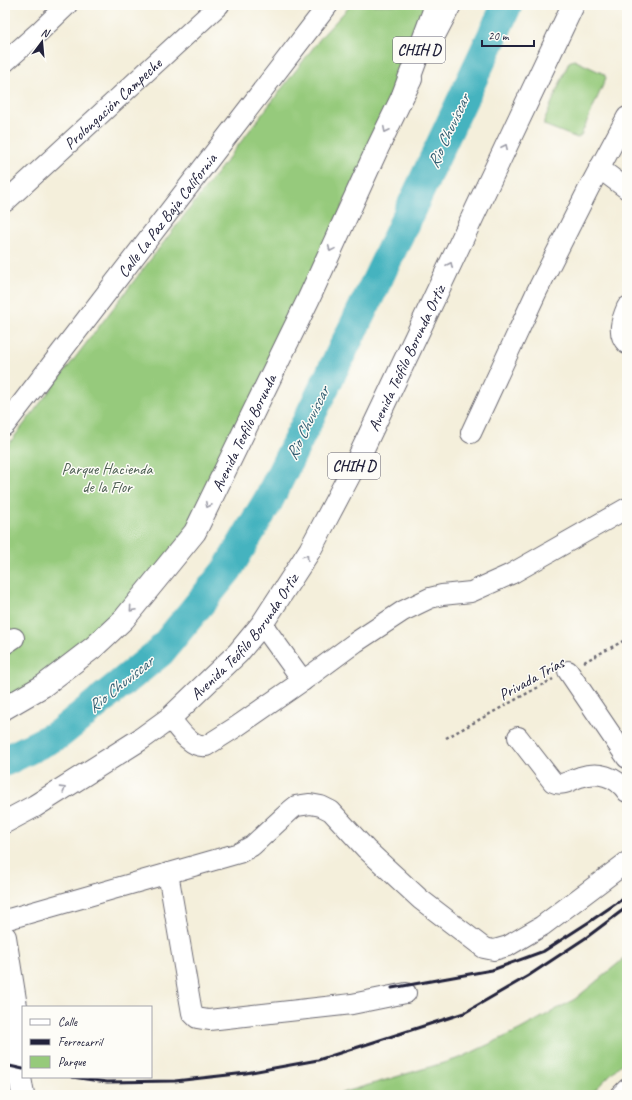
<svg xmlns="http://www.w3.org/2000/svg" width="632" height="1100" font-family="Caveat,sans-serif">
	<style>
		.green { fill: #96ca7b; stroke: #5c765b }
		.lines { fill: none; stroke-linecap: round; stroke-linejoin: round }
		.river { stroke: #44b3bf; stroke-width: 31 }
		.minor-casing { stroke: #6c6a73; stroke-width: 22 }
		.major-casing { stroke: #6c6a73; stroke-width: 24 }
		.highway-casing { stroke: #6c6a73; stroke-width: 24 }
		.path { stroke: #6c6a73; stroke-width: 2.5; stroke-dasharray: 3 3; stroke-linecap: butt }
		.minor { stroke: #fff; stroke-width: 20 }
		.major { stroke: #fff; stroke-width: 22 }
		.highway { stroke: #fff; stroke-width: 22 }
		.rail { stroke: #22223b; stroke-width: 3 }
		.oneway { stroke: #9c9ca7 }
		.labels { text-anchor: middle; stroke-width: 3; stroke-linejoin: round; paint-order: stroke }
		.shield { fill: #fdfcf7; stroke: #646373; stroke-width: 1 }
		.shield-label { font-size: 15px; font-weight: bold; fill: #22223b }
		.street-label { font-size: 16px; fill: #22223b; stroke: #fdfcf7 }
		.park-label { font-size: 16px; fill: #4b5d51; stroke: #fdfcf7 }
		.water-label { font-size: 17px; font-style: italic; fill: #305c70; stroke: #fdfcf7 }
	</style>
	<rect width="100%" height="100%" fill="#fdfcf7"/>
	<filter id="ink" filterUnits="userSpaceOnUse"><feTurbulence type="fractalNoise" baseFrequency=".025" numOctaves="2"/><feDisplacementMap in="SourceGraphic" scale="8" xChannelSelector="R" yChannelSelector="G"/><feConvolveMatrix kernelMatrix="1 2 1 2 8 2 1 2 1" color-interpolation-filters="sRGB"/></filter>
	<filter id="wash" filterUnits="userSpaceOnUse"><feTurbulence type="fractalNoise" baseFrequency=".012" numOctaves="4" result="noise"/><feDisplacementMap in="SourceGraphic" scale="16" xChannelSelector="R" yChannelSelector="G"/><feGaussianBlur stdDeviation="0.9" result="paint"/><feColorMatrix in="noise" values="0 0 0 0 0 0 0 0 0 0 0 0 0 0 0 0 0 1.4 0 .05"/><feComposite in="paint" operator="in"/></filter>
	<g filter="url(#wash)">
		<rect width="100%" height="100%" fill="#f4efdb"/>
		<path class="green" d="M351,5h80l-32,81 -209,445 -101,116 -84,56v-254l318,-414z
			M574,60l30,14 2,4 -25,57 -4,3 -33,-13v-4l25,-59z
			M627,956v102l-37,37h-255l125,-37 59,-28 56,-31z"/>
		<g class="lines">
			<path class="river" d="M5,761l54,-27 101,-82 67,-82 41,-69 111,-225 128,-271"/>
		</g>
	</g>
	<g filter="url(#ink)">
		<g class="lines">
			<defs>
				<g id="minor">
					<path d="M5,62l35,-31 27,-26"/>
					<path d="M599,168l28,21"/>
					<path id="s1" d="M5,202l214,-197"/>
					<path d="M627,307c-5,12 -11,26 0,37"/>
					<path id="s2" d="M5,425l323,-420"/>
					<path d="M471,433l66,-142 52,-103 38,-71"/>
					<path d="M262,624l41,57"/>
					<path d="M5,644l9,-6"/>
					<path d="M568,671l59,87"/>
					<path d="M170,718c8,10 21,31 36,28l30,-19 78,-54 42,-31 47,-31 27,-13 12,-3 29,-3 40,-18 116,-66"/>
					<path d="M518,737l35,45c10,5 17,-2 27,-5 18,-6 36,-1 47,15"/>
					<path d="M168,873l24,140 5,5 12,2 143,-16 54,-11"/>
					<path d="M5,920l234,-67 13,-7 39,-36 5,-4 14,-2 11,2 10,5 35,38 54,50 64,49 10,2 14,-4 34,-20 85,-64"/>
					<path d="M621,1095l6,-6"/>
				</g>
				<g id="major">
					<path d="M429,45l21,-40"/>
					<path id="s3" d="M5,708l38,-22 51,-39 30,-28 71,-87 114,-234 69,-151 33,-68"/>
					<path id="s4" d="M5,822l30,-16 106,-67 29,-21 68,-65 24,-29 48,-74 48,-91 215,-454"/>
					<path d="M5,937l14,88v12l-2,23"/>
					<path d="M8,1048l9,12 6,35"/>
				</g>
				<path id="highway" d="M403,95l33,-90"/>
			</defs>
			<use href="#minor" class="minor-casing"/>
			<use href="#major" class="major-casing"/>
			<use href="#highway" class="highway-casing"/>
			<path class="path" d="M584,662l43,-23
				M446,738l107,-59"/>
			<use href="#minor" class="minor"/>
			<use href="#major" class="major"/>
			<use href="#highway" class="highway"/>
			<path class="rail" d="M392,988l100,-18 52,-19 45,-29 38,-26
				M5,1065l18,4
				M72,1077l35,5 68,-1 71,-8 72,-13 146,-47 64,-37 59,-39 40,-30"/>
		</g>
		<defs><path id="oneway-chevron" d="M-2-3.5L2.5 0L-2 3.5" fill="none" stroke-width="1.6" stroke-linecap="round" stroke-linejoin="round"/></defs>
		<g class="oneway">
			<use href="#oneway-chevron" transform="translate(386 130) rotate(116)"/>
			<use href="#oneway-chevron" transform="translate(505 147) rotate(-65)"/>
			<use href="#oneway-chevron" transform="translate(331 249) rotate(114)"/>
			<use href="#oneway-chevron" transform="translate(450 265) rotate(-65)"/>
			<use href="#oneway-chevron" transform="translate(208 505) rotate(116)"/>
			<use href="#oneway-chevron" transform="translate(306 557) rotate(-57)"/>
			<use href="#oneway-chevron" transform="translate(132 609) rotate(131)"/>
			<use href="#oneway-chevron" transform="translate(63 789) rotate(-32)"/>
		</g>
	</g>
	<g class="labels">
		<g class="shield">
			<rect x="393" y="37" width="52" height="26" rx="3"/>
			<rect x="328" y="453" width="52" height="26" rx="3"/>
		</g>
		<g class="shield-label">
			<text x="419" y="55">CHIH D</text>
			<text x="354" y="471">CHIH D</text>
		</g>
		<g class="street-label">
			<text dy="6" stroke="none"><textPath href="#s1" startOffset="146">Prolongación Campeche</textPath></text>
			<text dy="6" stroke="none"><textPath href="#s2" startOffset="265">Calle La Paz Baja California</textPath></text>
			<text dy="6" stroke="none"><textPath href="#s4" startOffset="630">Avenida Teófilo Borunda Ortiz</textPath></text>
			<text dy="6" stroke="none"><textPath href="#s3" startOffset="372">Avenida Teofilo Borunda</textPath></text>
			<text dy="6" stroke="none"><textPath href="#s4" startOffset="306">Avenida Teófilo Borunda Ortiz</textPath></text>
			<text transform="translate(531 678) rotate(-29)" y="6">Privada Trías</text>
		</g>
		<g class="park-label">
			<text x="107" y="474">Parque Hacienda<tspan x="107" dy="18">de la Flor</tspan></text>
		</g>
		<g class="water-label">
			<text transform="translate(448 131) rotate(-65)" y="6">Rio Chuviscar</text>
			<text transform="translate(307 423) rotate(-64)" y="6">Rio Chuviscar</text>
			<text transform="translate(120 684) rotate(-39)" y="6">Rio Chuviscar</text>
		</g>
	</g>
	<rect width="632" height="1100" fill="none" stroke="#fdfcf7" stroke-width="20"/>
	<rect x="22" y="1006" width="130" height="72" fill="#fdfcf7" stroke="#a5a5ac"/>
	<rect x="30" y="1019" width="20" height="6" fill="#ffffff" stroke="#a5a5ac"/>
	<text x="58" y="1026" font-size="12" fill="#22223b">Calle</text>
	<rect x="30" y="1039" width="20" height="6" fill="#22223b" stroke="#a5a5ac"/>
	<text x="58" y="1046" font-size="12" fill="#22223b">Ferrocarril</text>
	<rect x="30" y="1056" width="20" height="12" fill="#96ca7b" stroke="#a5a5ac"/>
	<text x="58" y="1066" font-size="12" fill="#22223b">Parque</text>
	<g transform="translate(42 42) rotate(16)" stroke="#fdfcf7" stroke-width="3" paint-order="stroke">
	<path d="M0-3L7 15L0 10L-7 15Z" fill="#22223b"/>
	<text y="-6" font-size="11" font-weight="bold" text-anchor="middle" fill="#22223b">N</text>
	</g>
	<path d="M482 40v6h52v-6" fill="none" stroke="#22223b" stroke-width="2"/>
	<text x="488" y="40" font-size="12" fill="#22223b" stroke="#fdfcf7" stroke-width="3" paint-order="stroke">20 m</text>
</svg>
